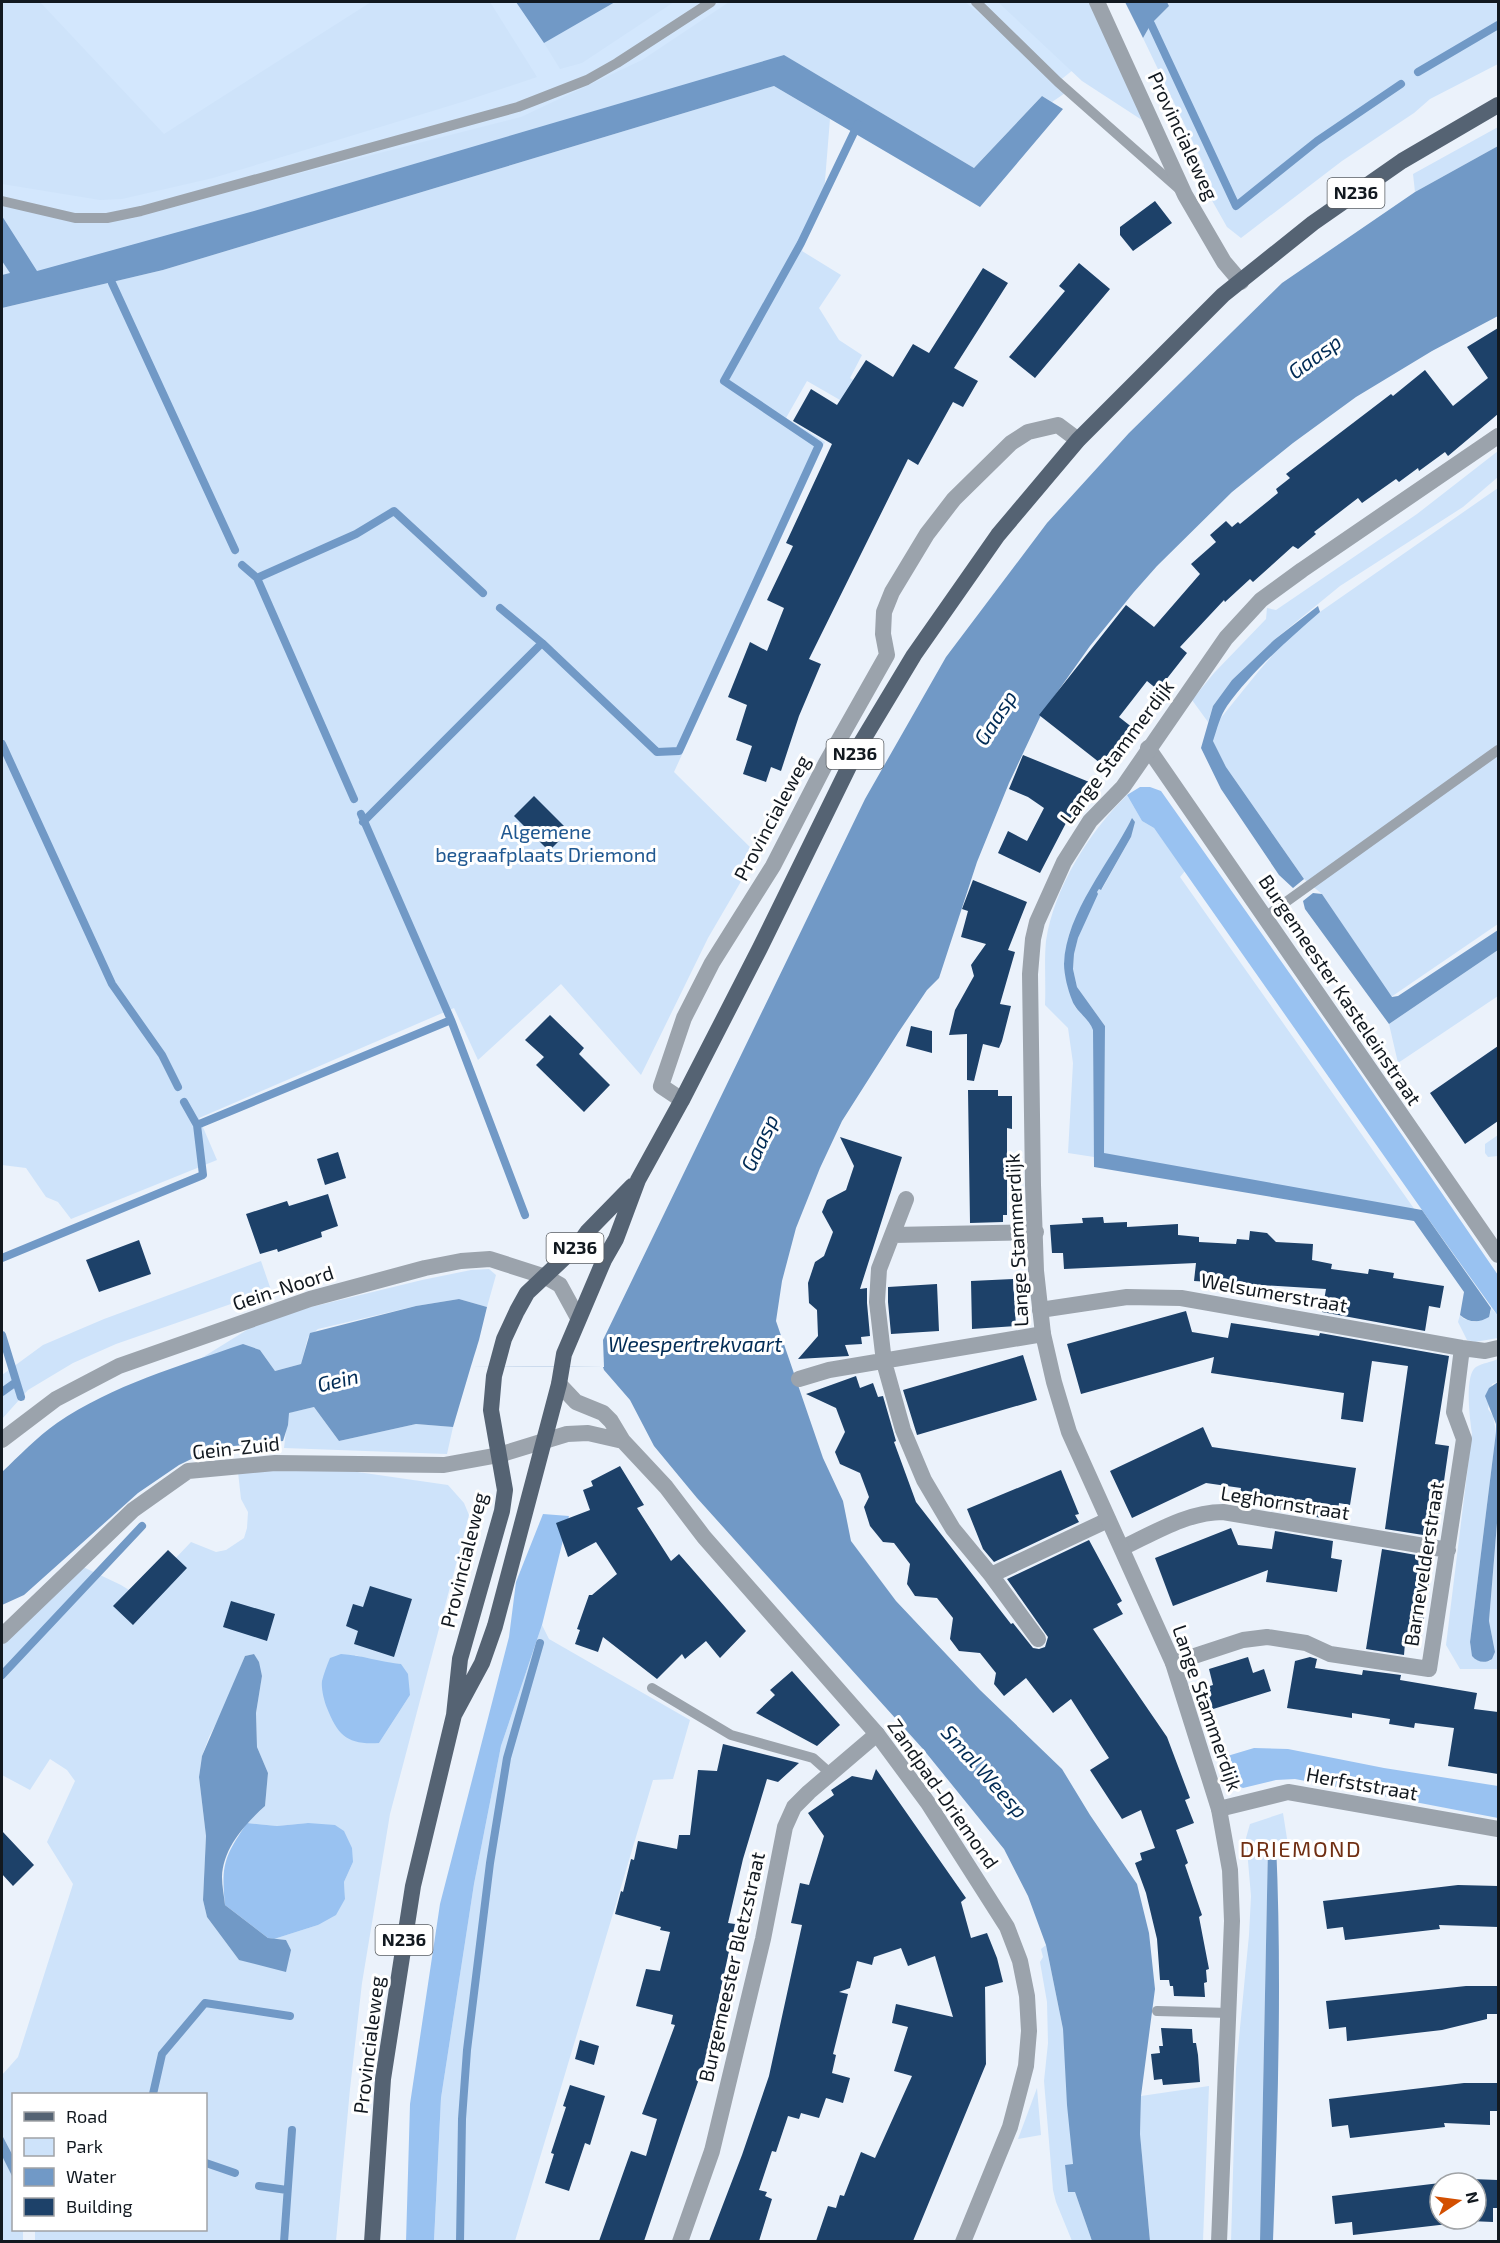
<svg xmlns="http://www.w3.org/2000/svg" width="1500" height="2243" font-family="'Exo 2',sans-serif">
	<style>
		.built { fill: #d3e7fd }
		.green { fill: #cee3fa; fill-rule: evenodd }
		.forest { fill: #99c2f1 }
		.water { fill: #7199c6 }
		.pier { fill: #ebf2fb }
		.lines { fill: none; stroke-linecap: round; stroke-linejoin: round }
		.stream { stroke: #7199c6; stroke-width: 8 }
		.building { fill: #1d4169 }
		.service { stroke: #9ba3ac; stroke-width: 10 }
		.minor { stroke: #9ba3ac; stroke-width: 16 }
		.tertiary { stroke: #9ba3ac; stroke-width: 16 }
		.primary { stroke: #556373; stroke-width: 16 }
		.labels { text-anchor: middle; stroke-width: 6; stroke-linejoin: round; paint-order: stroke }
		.shield { fill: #fff; stroke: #595e63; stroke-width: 1.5 }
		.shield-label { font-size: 18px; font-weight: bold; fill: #121920 }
		.street-label { font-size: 20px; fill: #121920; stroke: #fff }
		.park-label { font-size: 20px; fill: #205891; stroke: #fff }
		.water-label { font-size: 21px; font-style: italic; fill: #002b55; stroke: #fff }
		.quarter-label { font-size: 22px; letter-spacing: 1.5px; fill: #702f13; stroke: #fff }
	</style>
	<rect width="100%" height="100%" fill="#ebf2fb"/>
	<path class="built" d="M2,2h1075l22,47 -41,33 -280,-11 -776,221z"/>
	<path class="green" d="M2,2h38l124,132 207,-132h119l47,75 -75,25 -249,76 -91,21 -22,1 -98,-16z
		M615,2h59l-92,61 -22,6 -16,-26z
		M729,2h236l106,87 -19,13 -10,-6 -68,72 -190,-113 -530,156 -218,60 -34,-55v-15l92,20 37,-2 123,-34 267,-68 121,-57z
		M998,2h91l56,120 -63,-41z
		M1167,2h331v62l-68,35 -16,14 -72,48 -101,77 -14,-11 -26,-46 3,-16 -61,-127 8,-14 18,-18z
		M774,86l56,33 -6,74 -22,58 39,24 -22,33 20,32 23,15 -12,23 40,24 -10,21 -73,-42 -21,37 39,24 -151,330 83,82 -49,84 -67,137 -80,-91 -83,76 -24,-52 -255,110 18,42 -146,59 -13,-17 -12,-5 -20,-29 -24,-3v-857l161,-38z
		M1498,127v19l-83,46 -2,-18z
		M1498,451v26l-35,30 -123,79 -66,54 -42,40 -19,26 -5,16 -16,-22 22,-27 52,-54 1,-11 9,2 141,-96z
		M1498,488v436l-107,73 -69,-103 -18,-15 -78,-112 -13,-26 -6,-6 51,-63 36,-42z
		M1127,795l15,26 12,7 31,43 -5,6 235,333 -311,-56 1,-128 -28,-39 -4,-18 1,-15 4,-16 19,-46 2,-3h3l29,-52 -1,-16 -3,9 -39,63 -19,41 -5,30 1,12 10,31 16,17 2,5 1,128 -26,-4 5,-90 -5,-35 -23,-23c1,-21 -1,-43 1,-64 8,-53 43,-109 81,-146z
		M1498,950v46l-100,67 -9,-39z
		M1498,1135v21l-10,1 -3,-4v-9z
		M261,1261l10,29 -155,54 -43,19 -45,27 -26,29v-44l41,-30 61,-26z
		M489,1269l7,6 -9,32 -28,-8 -43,7 -98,23 -10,8 -7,27 -26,7 -15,-21 -60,9 66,-41 156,-38 49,-10z
		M1491,1308l7,8v22l-23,4 -8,-2 -9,-18 2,-7 4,4 11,3 16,-10z
		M1498,1359v23l-6,2 -4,25 5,7 3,16 -26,210c2,14 4,21 20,19l5,-9 -6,-31 9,-110v158h-38l-14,-24 26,-212c-2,-12 -8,-58 4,-66 6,-4 16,-5 22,-8z
		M314,1407l25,34 77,-17 37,3 -6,27 -163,-6 4,-35z
		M274,1460l174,25 16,18 5,12 -79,299 -28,169 -12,106 -14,152h-301v-11h171v-136h-192l-1,62 -11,-21v-60l16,-18 55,-173 -26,-42 28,-61 -8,-11 -17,-11 -20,31 -28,-15v-130l79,-79 40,19 8,5 23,-7 39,-41 25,10 10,-2 18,-12 3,-10 1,-16 -7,-13 -4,-36zM254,1654l8,22 -6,37 1,34 11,26 -3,33 -18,17 30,3 31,-3 45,39 -9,20 1,17 -27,26 -44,14 12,1 -47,20 -32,-43 -4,-17 3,-64 -7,-59 3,-21 7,-19 13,-25 23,-56zM355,1655l22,7 24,2 9,31 -31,48z
		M542,1625l7,14 141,81 -17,59 -20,1 -138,461 -81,1 7,-144 33,-214 27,-138z
		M1283,1813l5,32 -12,-2 -8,3 -8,395 -29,1 5,-173 13,-134 2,-39 -5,-58 4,-14z
		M1046,1945l17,84 10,136h-8l3,27h7l17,49h-20l-16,-39 -3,-12 -9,-109 4,-38 -1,-41 -7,-40 3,-5 -2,-8z
		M1209,2086l-6,155h-53l-10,-107 1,-38z
		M1037,2088l4,47 -23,4z
		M2,2156l11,22 1,52h9v11h-21z"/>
	<path class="forest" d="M1140,787h10l11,4 182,258 155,226v41l-76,-106 -268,-382 -12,-7 -15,-26z
		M543,1514l26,2 -27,109 -41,121 -27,138 -33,214 -7,143 -28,1 4,-138 30,-200 69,-267 7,-55z
		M341,1654c20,1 39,8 60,10l7,10 2,21 -31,48c-31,2 -41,-7 -52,-35 -3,-7 -6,-20 -5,-27 2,-8 5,-16 8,-23z
		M1254,1748l34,1 96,19 114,18v32l-203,-39 -19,1 -33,8 -10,-4 -9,-27z
		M247,1823l30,3 31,-3 27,2 9,6 8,17 1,14 -9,20 1,17 -9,16 -18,10 -44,14 -6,-1 -43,-33c-4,-40 -1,-48 22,-82z"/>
	<path class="water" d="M516,2h99l-71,41z
		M1125,2h42l2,4 -18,18 -8,14z
		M784,55l190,113 68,-72 21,13 -83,98 -206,-121 -611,184 -161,38v-33l8,-2 -8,-12v-45l35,55 217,-60z
		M1498,146v170l-66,35 -76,46 -63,46 -61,49 -75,74 -23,26 -44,54 -49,69 -32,68 -32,79 -38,116 -12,12 -29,43 -56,88 -22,47 -24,60 -14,53 -6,40 47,137 20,43 8,40 45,60 84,89 82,79 28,46 47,69 12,49 6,56 -14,107 -1,38 10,107h-58l-17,-49h-7l-3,-27 8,-1 -6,-59 -4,-76 -17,-84 -18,-49 -24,-47 -81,-100 -226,-251 -43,-52 -24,-46 -26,-30 -1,-3 -132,-1 -18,61 -37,-3 -77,17 -25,-34 -25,6 -1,12 -5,16 -69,7 -35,17 -41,28 -114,102 -22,10v-133c17,-16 35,-35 55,-49 56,-38 122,-57 186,-79l17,6 15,21 26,-7 9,-31 106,-27 43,-7 28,8 -8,33h124l262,-541 81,-142 101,-134 82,-90 153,-150 133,-91z
		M1318,606l2,6c-31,27 -69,60 -93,94 -7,10 -10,23 -14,35l13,26 78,112 -11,9 -14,-13 -58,-86 -20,-41 12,-42 19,-26 42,-40z
		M1132,818l3,4 -4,15 -30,53 -2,-1 -2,3 1,2 -20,44 -4,16 -1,15 4,18 28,39 -1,127 318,57 69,98 -2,9c-10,6 -20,6 -29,-2l4,-23 -50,-71 -320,-54 -1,-137c-4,-12 -17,-18 -21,-30 -4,-10 -8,-25 -8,-36 2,-52 46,-101 68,-146z
		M1313,893l9,1 70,103 6,-1 100,-66v20l-109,74 -84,-115 -2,-8z
		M1498,1382v129l-9,110 6,31 -3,7c-7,5 -15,3 -20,-3l-2,-14 26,-210v-8l-11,-28 4,-8z
		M254,1654l5,8 3,14 -6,37 1,34 11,26 -3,33c-20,18 -42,42 -43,71 0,9 2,19 3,28l43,33 18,2 5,10 -5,22 -47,-12 -32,-43 -4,-17 3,-64 -7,-59 3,-21 43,-100z
		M1276,1843c6,133 2,266 -3,398l-13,1 8,-396z
		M2,2135l11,21v22l-11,-22z"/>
	<path class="pier" d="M504,1339l99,1 1,27 -133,-1 8,-26z"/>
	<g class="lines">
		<path class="stream" d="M1151,24l85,182 81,-65 84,-57
			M1418,72l80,-47
			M112,283l123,267
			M242,565l15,13 97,221
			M257,578l99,-44 38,-23 89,82
			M500,608l42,35 115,109 22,-1 140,-306 -95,-64 77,-138 57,-119
			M2,744l110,240 50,71 16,32
			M361,814l90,206 74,195
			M363,822l179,-179
			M197,1125l254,-105
			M2,1258l201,-83 -6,-50 -13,-23
			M2,1335l19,62
			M2,1392l14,-10
			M2,1675l140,-149
			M153,2094l9,-40 43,-51 85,13
			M206,2163l29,10
			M259,2186l28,4
			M284,2242l8,-112
			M460,2242l2,-123 5,-69 23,-187 17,-105 33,-115"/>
	</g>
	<path class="building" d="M1155,201l17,22 -39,28 -13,-16v-8z
		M1079,263l31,26 -75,89 -26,-21 56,-66 -6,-5z
		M983,268l25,15 -54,85 24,13 -15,26 -10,-5 -35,63 -10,-6 -99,200 12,5 -22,52 -18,55 -10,-4 -5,15 -23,-8 9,-28 -16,-6 11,-35 -19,-8 22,-55 17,9 17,-43 -17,-8 26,-54 -7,-3 46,-99 -39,-23 18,-32 26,16 29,-45 27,17 20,-33 16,9z
		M1498,328v86l-50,42 -3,-4 -26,19 -1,-3 -19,14 -3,-3 -34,24 -4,-5 -44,34 2,2 -18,15 -5,-3 -40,36 -3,-3 -25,23 -1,-2 -44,47 7,6 -29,37 -11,-9 -28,36 14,11 -29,38 -65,-51 87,-110 28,22 46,-53 -9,-10 25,-22 -6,-7 16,-14 6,6 6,-5 2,2 38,-31 -2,-4 14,-11 -4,-4 67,-51 38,-29 2,2 32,-26 28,36 35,-28 -21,-31z
		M1023,755l76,31 -27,40 -6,-3 -26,50 -42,-20 10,-22 19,10 17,-33 -16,-11 -19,-8z
		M534,796l35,35 -20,20 -35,-35z
		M973,880l54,22 -19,48 7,2 -15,52 11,2 -9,35 -3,7 -16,-4 -9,37 -7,-1v-46l-18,1 6,-25 19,-34 -3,-11 15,-21 -25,-7 7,-26 -6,-2z
		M550,1015l34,33 -5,6 31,31 -26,27 -48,-47 8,-8 -19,-17z
		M911,1026l21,5v22l-26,-7z
		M1498,1046v75l-33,23 -35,-51z
		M968,1090h30v6h14v33l-5,-1v87h-4v7l-33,1z
		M840,1137l62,20 -42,132 7,-1v15l3,33 -9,1 1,7 -17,1 4,11 -51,3 20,-23 -1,-26 -8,-7 -1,-20 7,-21 9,-6 9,-24 -11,-20 5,-12 19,-10 8,-24z
		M338,1152l8,26 -21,7 -8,-26z
		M328,1194l10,32 -17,6 1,5 -44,15 -1,-3 -17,5 -14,-40 41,-13 2,5z
		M1103,1217l1,6 23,-1v5l51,-3v11l21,2v5l37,2 1,-5 12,1 1,-9 17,2 9,9 37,2 -1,16 20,4 -1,5 37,5 1,-5 25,4 -1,5 51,8 -4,22 -11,-2 -4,25 -103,-19 4,-23 -132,-8 2,-18 -132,6 -1,-16h-11l-2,-28 33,-2 -1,-5z
		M139,1240l12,34 -52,18 -13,-32z
		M1013,1279l3,47 -44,3 -1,-48z
		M937,1284l2,47 -48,3 -3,-32v-15z
		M1186,1311l6,21 36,6 3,-15 88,13 1,-3 129,23 -14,88 14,2 -13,91 -51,-8 23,-163 -36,-5 -9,61 -22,-3 3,-26 -133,-20 3,-16 -133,37 -14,-50z
		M1023,1355l14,45 -120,35 -14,-45z
		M856,1376l4,12 13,-5 5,14 5,-1 13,45 -2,1 22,60 95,122 2,-1 20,25 6,1 6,-2 3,-10 -41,-58 82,-39 33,61 -5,3 6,10 -30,15 74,108 23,61 -5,2 9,23 -18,7 12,33 -3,2 17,50 -3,2 10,52 -3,1 1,12 -3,1 1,14 -31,-1 -1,-10h-3l-1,-6h-9l-3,-41 -11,-46 -11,-30 7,-3 -2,-7 15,-5 -14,-38 -19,9 -32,-49 19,-12 -38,-59 -18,14 -27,-35 -22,18 -10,-12 2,-11 -16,-20 -21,-2 -9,-12 3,-21 -16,-20 -22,-2 -8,-12 3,-20 -16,-21 -11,-1 -13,-16 -6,-19 5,-10 -9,-24 -20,-9 -5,-12 10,-20 -9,-24 -30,-14z
		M1203,1427l9,20 144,21 -6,37 -11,-2 -2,18 -98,-19 2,-14 -35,-5 -74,35 -22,-47z
		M620,1466l24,39 -7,3 34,53 8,-7 67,77 -26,27 -14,-17 -21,18 -3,-5 -25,25 -54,-42 -5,15 -23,-8 5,-14 -3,-1 12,-34h3l25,-21 -21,-32 -28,15 -12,-34 34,-13 -7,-20 10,-4 -2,-5z
		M1061,1470l18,44 -4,1 4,7 -85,40 -11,-13 -16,-40z
		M1231,1528l7,17 34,4 3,-18 58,10 -2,17 11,2 -5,32 -71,-10 2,-12 -95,36 -18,-48z
		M1382,1549l51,9 -13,87 -15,-2 -1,12 -38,-6z
		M168,1550l19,18 -54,57 -20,-19z
		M370,1586l42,13 -18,58 -40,-13 4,-13 -12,-5 7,-22 10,3z
		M231,1601l44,13 -8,27 -44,-14z
		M1248,1657l5,16 11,-4 7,22 -61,19 -7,-22 10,-3 -4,-16z
		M1310,1657l7,2 -2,9 47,7 1,-5 38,5 -1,5 77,13 -3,16 24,3v62l-50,-8 6,-38 -39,-5 -1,5 -25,-4 1,-5 -38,-6v5l-65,-10 8,-47z
		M792,1671l48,54 -23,21 -61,-33 19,-18 -5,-5z
		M723,1744l76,19 -21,19 -11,-3 -24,80 -15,64 7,1 -30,137 -61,180h-45l32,-90 15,5 11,-37 -15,-5 33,-89 -4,-1 2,-9 -37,-9 10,-37 14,2 10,-39 -10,-2 1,-3 -46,-13 6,-23 2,1 8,-33 3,1 4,-19 39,8 2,-14h11l8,-65 19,1z
		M876,1769l90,129 -5,4 10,36 16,-5 10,25 6,24 -18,5 1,77 -73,177h-97l12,-35 8,2 4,-13 4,1 17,-44 14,6 37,-82 -18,-5 14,-44 -16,-4 4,-19 57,13 -18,-61 -27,10 -7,-18 -27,9 -2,8 -15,-4 -7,27 -11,4 9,2 -15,60 3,1 -4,18 18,5 -7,25 -17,-5 -7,20 -18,-5 -2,6 -11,-3 -12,36 -4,-1 -13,39 8,2 -2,4 7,3 -13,42h-50l33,-86 27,-79 33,-151 -11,-2 9,-40 9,2 15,-49 -16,-23 26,-18 -3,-5 21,-14 20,4z
		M2,1831l32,34 -21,21 -11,-12z
		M1458,1885l40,1v41l-59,-2 1,4 -95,11 -2,-13 -16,2 -4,-28z
		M1466,1986h32v28h-11v5l-45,11 -95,11 -1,-14 -17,2 -3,-28z
		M1161,2028l31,1 1,14h3l2,12 2,27 -37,3 -1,-6 -8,1 -3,-26 9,-1 -1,-7h4z
		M580,2040l19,6 -5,19 -19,-6z
		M1464,2083h34v28h-8v14l-46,-2 1,4 -95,11 -2,-13 -16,2 -3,-28z
		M570,2085l35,11 -15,49 -5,-2 -16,48 -24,-8 9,-29 -3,-1 15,-46 -3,-1z
		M1471,2179l27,1v28h-5v14l-46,-2 1,4 -95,11 -1,-13 -17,2 -3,-28 108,-13v36h36v-36h-36z"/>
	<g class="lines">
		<path class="service" d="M976,2l82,80 120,106
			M2,201l73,17h32l34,-7 377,-104 69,-27 30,-17 94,-61
			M1265,917l233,-167
			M652,1688l79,47 82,23 18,16
			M1157,2011l72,2"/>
		<path class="minor" d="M1097,2l88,193 39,67 17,20
			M1148,748l350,507
			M682,1100l-21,-14 23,-68 28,-55 61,-97 53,-103 61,-108 -4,-21 1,-22 8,-20 35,-58 27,-35 57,-56 17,-11 30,-7 20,15
			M906,1199l-27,70 -2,33 7,60 19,68 21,50 29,49 38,46 47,64
			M893,1235l143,-3
			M1040,1310l87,-13 54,1 281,50 23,3 13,-3
			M799,1379l30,-9 214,-36
			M2,1440l54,-41 63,-33 191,-67 115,-31 36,-7 29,-2 56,18
			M1122,1548c32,-15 65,-36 101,-36l225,38
			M991,1575l117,-55
			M2,1636l131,-126 55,-39 87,-8 169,2 55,-10
			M1173,1663l70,-23 24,-3 39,6 24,11 99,15 35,-230 -10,-27 8,-64
			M1219,1809l69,-17 210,37
			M680,2242l32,-91 51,-212 22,-112 9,-20 15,-15 68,-58"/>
		<path class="tertiary" d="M546,1277l14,8 18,33
			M559,1384l17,18 27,11 8,8 12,20 43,46 38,50 173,197 51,69 79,124 13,34 7,35 2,35 -3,35 -16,61 -47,115
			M499,1455l68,-21 21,-1 35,8
			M1219,2242l13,-321 -2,-51 -11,-61 -46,-146 -104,-231 -15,-50 -11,-48 -7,-63 -3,-86 -3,-211 3,-35 4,-17 27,-60 26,-41 33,-34 103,-149 35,-38 41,-30 196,-134"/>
		<path class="primary" d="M454,1715l28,-52 13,-37 64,-242 5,-30 40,-94 12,-21 22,-59 44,-80 78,-152 98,-200 56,-93 84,-120 80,-95 145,-145 90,-72 89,-62 96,-56
			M372,2242l11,-163 30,-193 41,-171 6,-56 42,-148 3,-21 -14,-80 3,-34 10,-37 13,-28 10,-18 51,-48 10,-14 44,-45"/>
	</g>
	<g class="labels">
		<g class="shield">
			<rect x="1327.5" y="178" width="57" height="30" rx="4.5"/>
			<rect x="826.5" y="739" width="57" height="30" rx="4.5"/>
			<rect x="546.5" y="1233" width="57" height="30" rx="4.5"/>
			<rect x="375.5" y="1925" width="57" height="30" rx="4.5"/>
		</g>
		<g class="shield-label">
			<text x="1356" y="199">N236</text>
			<text x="855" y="760">N236</text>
			<text x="575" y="1254">N236</text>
			<text x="404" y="1946">N236</text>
		</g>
		<g class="street-label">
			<text transform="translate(1183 136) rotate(65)" y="7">Provincialeweg</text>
			<text transform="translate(1117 752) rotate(-53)" y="7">Lange Stammerdijk</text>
			<text transform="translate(772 818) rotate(-62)" y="7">Provincialeweg</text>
			<text transform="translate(1340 990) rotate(56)" y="7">Burgemeester Kasteleinstraat</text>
			<text transform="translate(1017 1240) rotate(-93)" y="7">Lange Stammerdijk</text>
			<text transform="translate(283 1288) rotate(-18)" y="7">Gein-Noord</text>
			<text transform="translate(1274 1293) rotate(10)" y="7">Welsumerstraat</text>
			<text transform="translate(236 1448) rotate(-6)" y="7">Gein-Zuid</text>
			<text transform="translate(1285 1503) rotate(9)" y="7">Leghornstraat</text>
			<text transform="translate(464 1560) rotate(-76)" y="7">Provincialeweg</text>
			<text transform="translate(1424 1564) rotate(-81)" y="7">Barnevelderstraat</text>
			<text transform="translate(1207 1708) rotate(71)" y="7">Lange Stammerdijk</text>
			<text transform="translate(1362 1784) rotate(10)" y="7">Herfststraat</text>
			<text transform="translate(943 1794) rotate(55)" y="7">Zandpad-Driemond</text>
			<text transform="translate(732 1967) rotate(-77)" y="7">Burgemeester Bletzstraat</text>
			<text transform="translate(369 2045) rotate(-83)" y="7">Provincialeweg</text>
		</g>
		<g class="park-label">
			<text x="546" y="839">Algemene<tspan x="546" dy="23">begraafplaats Driemond</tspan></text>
		</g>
		<g class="water-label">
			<text transform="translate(1315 357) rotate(-36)" y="7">Gaasp</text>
			<text transform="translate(996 718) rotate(-57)" y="7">Gaasp</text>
			<text transform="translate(760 1143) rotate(-65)" y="7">Gaasp</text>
			<text x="695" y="1352">Weespertrekvaart</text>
			<text transform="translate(338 1381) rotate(-13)" y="7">Gein</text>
			<text transform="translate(984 1772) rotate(48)" y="7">Smal Weesp</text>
		</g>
		<g class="quarter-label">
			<text x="1301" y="1857">DRIEMOND</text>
		</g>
	</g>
	<rect width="1500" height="2243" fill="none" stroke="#121920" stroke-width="6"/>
	<rect x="12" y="2093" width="195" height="138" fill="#ffffff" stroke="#a0a3a6" stroke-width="1.5"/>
	<rect x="24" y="2112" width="30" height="9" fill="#556373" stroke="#a0a3a6" stroke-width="1.5"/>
	<text x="66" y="2123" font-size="18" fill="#121920">Road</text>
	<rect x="24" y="2138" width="30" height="18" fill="#cee3fa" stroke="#a0a3a6" stroke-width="1.5"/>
	<text x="66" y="2153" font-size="18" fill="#121920">Park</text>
	<rect x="24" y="2168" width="30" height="18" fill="#7199c6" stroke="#a0a3a6" stroke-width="1.5"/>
	<text x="66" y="2183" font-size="18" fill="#121920">Water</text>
	<rect x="24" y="2198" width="30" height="18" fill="#1d4169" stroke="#a0a3a6" stroke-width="1.5"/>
	<text x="66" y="2213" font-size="18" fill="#121920">Building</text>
	<g transform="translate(1458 2201) rotate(77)"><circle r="28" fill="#ffffff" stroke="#a0a3a6" stroke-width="1.5"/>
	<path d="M0-4.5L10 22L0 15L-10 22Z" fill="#d34f01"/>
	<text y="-9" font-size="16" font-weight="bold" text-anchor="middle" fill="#121920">N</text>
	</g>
</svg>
